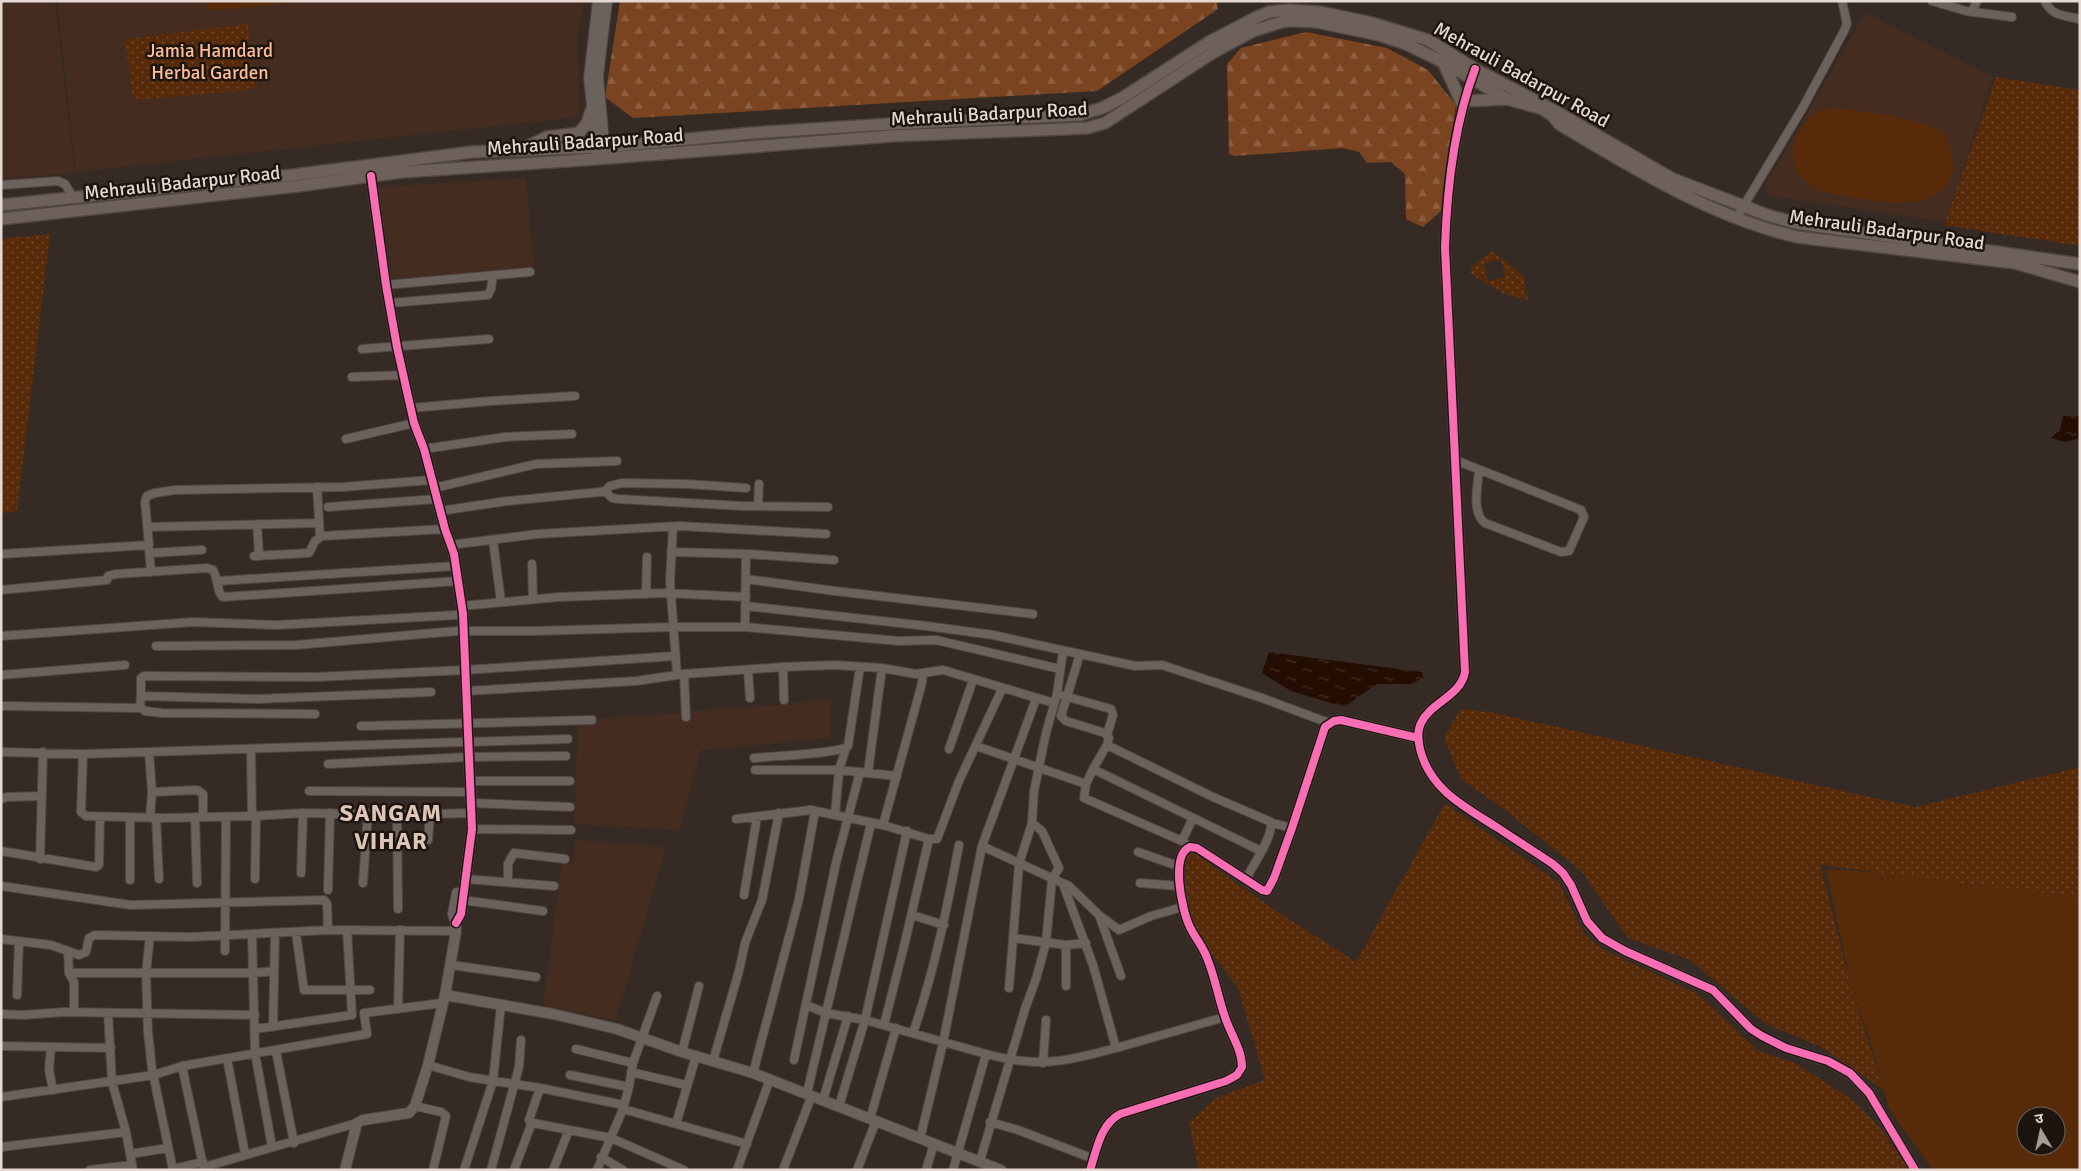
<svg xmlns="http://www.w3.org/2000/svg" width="2081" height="1171" font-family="Signika,'Noto Sans Devanagari',sans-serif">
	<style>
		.built { fill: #442d20 }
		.green { fill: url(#green-dots); fill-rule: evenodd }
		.forest { fill: url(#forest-firs) }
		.pitch { fill: #572b0a; fill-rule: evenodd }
		.water { fill: url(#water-ripples) }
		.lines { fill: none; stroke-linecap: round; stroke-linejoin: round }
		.street-casing { stroke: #504642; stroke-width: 10 }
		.secondary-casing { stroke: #504642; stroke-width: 12 }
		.primary-casing { stroke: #504642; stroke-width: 14 }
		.street { stroke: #6b615d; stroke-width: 8 }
		.secondary { stroke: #6b615d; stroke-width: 10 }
		.primary { stroke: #6e615a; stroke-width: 11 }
		.cycleway-casing { stroke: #1c140f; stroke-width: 11 }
		.cycleway { stroke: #f96db3; stroke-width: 8 }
		.labels { text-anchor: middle; stroke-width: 5; stroke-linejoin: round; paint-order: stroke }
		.park-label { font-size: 19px; fill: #febd96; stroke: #1c140f }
		.street-label { font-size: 19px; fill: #e6d9d2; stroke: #1c140f }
		.district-label { font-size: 24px; font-weight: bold; letter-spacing: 1px; fill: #ddc5b8; stroke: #1c140f }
	</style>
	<defs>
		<pattern id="green-dots" width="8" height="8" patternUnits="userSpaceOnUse" patternTransform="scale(1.25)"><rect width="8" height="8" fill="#572b0a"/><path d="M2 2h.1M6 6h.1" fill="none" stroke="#6f492d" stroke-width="1.8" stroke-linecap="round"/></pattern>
		<pattern id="forest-firs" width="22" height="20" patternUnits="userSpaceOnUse" patternTransform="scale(1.25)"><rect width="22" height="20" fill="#7a4420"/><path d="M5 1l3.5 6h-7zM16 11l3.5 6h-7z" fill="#8d5e40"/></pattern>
		<pattern id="water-ripples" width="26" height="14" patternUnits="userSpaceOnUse" patternTransform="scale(1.25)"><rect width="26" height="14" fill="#240d03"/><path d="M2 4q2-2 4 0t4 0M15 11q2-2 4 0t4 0" fill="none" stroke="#443027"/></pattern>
	</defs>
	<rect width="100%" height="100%" fill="#352a24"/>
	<path class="built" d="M1,1h54l20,173 -74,4z
		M57,1h527l-6,35 1,81 -503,55z
		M1865,13l128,64 -48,145 -175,-26 -5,-10z
		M526,178l8,91 -141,10 -15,-92z
		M830,700l1,38 -130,12 -21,80 -106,-6 4,-103z
		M575,840l91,7 -50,173 -73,-14 19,-142 11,1z"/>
	<path class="green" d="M248,24l3,39 6,24 -7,3 -117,10 -8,-61z
		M1996,77l84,13v156l-136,-21z
		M50,234l-33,277 -16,2v-274z
		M1492,251l31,24 5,25 -24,-6 -33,-20v-6zM1501,259l4,18 -17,4 -4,-17z
		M1460,709l30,3 425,95 165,-40v131l-260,-33 33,129 31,96 -63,-43 -55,-23 -76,-64 -62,-22 -47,-67 -72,-58 -48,-34 -17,-41z
		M1445,803l114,80 25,51 18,15 96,45 61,57 36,12 55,35 29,28 30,44h-710l-10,-47 27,-25 49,-18 -27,-92 -50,-66 -7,-58 6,-16 85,60 84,54z"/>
	<path class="forest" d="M620,1h596l2,8 -121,82 -464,27 -28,-21z
		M1306,32l81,16 41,22 28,35 -15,106 -18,16 -17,-8 -1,-45 -14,-12 -24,1 -8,-11 -16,-4 -108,8 -6,-2 -2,-90 14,-16z"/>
	<path class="pitch" d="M207,1h102l-101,10z
		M1834,108c29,4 84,8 107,24 7,6 9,14 11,23 7,35 -22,48 -52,48 -13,0 -72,-8 -82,-13 -35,-16 -31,-57 -2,-77 5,-3 12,-4 18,-5z
		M1826,869l58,4 196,25v272h-147l-44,-61 -18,-66 -18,-49zM2026,1116h30v30h-30z"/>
	<path class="water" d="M2063,416h17v22l-15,4 -14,-4 9,-8z
		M1269,652l153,20 1,6 -12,6h-34l-33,23 -53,-16 -29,-18z"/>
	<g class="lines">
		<defs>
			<path id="street" d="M1932,1l34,10 46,6
				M2045,1c6,15 21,15 35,18
				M1972,12l5,-11
				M1,185l57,-4 7,3 8,13
				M1737,217l65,-108 42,-78 3,-7 -5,-23
				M386,285l144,-13
				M389,303l99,-8 3,-6 2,-14
				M362,349l127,-10
				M352,377l52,-2
				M411,408l80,-7 84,-5
				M346,439l68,-16
				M424,449l81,-12 67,-3
				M1455,460l126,50 3,7 -15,34 -8,1 -76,-29c-14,-11 -7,-37 -6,-53
				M317,487l3,50
				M434,488l102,-24 81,-3
				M605,491l7,7 7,1 123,7 86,1
				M758,506l1,-22
				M328,507l109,-8
				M440,511l67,-10 93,-9 5,-1 5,-5 12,-3 65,1 59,4
				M257,524l2,32
				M148,527l171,-4
				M673,527l-3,54 7,94
				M493,540l8,62
				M450,545l87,-11 142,-8 147,8
				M149,549l2,23
				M671,552l77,2 86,6
				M150,553l52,-3
				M1,554l148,-9 -4,-43 2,-6 8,-3 20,-3 168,-3 88,-7
				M254,556l55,-3 6,-12 7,-5 123,-7
				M532,564l1,35
				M746,579l89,12 198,23
				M218,581l237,-15
				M1,590l106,-10 1,-4 8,-2 91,-6 6,2c5,8 4,23 10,27l235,-16
				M646,594l1,-37
				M461,606l98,-9 106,-4 81,4
				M746,606l181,20 66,9 142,31 27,-1 100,33 67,25
				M745,627l1,-72
				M463,631h72l138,-4h72l154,14 37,-1 124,29
				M1,636l192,-14 84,3 180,-10
				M156,646l140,-1 161,-14
				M1063,651l-6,43 54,15 2,6 -6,20
				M1080,654l-19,62 5,5 39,12 4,5 -2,7 -14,24 -7,15 -2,14 98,43 8,6
				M783,667l1,33
				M748,670l2,28
				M684,674l2,43
				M1,675l124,-10
				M466,691l170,-10 48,-7 99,-7 51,-2 48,3 34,6 27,-4 111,33
				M141,696v-18l3,-2 172,1 149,-7 210,-14
				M1,706l136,2 3,-1 1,-11 117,3 173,-7
				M140,707l5,4 17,2 153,1
				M361,726l231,-6
				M467,742l101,-3
				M1107,745l106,52 58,25c2,15 -18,43 -25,57
				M976,746l110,38
				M949,749l24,-69
				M251,750l1,66
				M1,752l82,2 381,-12
				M149,752l3,40
				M83,754l-2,58 5,4 79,2 87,-2 51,-3 94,2 74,-2
				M754,758c17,-2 85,-4 94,-12l12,-79
				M328,764l140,-7 98,-1
				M1093,769l168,82
				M755,770h84l58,6
				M868,772l14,-104
				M469,781h101
				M309,791l162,1
				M1,799l6,-2 35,-1
				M472,803l98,4
				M397,815l1,94
				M835,815l4,-45 7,-22
				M130,817v63
				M195,817l2,66
				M150,818l2,-26 45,-2 6,4v23
				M156,818l3,61
				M736,819l75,-9 72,15 46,14h8l22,-58 43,-92
				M1272,823l20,5
				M883,825l39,-142 1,-10
				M472,829l99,1
				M428,840l2,-26
				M1182,841l11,-23
				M982,846l54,-147
				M1,851l95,16 3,-2 1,-48
				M1138,852l40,14
				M40,859l3,-107
				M301,873l2,-60
				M255,879l1,-63
				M465,879l89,7
				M508,882v-18l6,-11 51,6
				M363,883l5,-70
				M1140,883l40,3
				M1063,884l30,81 23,83 109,-31
				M1,886l130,19 193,-5 3,4 1,26
				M328,890l2,-77
				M744,895l13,-78
				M462,900l81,11
				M912,915l32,10
				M1099,915l22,61
				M296,933l8,57h66
				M252,934l3,119 17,94
				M150,936l-4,37 2,59 4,37 21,101
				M1013,938l53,7v41
				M1,939l50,6 28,10 7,-3 3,-14 6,-3 95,2 138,-7 128,1
				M1066,945l20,-2
				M225,951l1,-134
				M68,952l1,21h184l21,-2
				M451,965l85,12
				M69,973l5,9v30
				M1009,988l10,-124 13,-41 2,-32 12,-58 11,-39
				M17,995l2,-53
				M806,1005l20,8 39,7 121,34 -33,116
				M398,1009l2,-79
				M108,1013l4,69 14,50 7,38
				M1,1014l22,1 41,-3 191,3
				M884,1025l21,-83 24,-103
				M273,1027l2,-93
				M255,1029l97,-14 -5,-85
				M913,1033c21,-61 34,-124 46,-188
				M1,1046l110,2
				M51,1047l-2,23 4,20
				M576,1049l57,14
				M276,1051l18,92
				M682,1052l17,-66
				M986,1054c52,14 79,8 130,-6
				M227,1058l18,96
				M794,1060l42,-197 24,-91
				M713,1061l26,-90 6,-28 17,-43 17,-87
				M1043,1063l3,-43
				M428,1065l41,12 71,11 84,17
				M182,1066l22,104
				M631,1072l55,13
				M753,1073l46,-174 16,-88
				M570,1075l59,12
				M807,1093l64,-270
				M1,1097l153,-22 28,-9 185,-32 -3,-21 78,-10
				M823,1100l25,-84
				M415,1106l26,6 5,4 -13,54
				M839,1106l26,-86 42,-189
				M623,1109l124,35
				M870,1119l26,-91
				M990,1122l28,8 76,29
				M531,1124l-2,-4 11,-32
				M676,1124l20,-68
				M920,1139l23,-96 39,-197 87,40 30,29 20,15 32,-14 32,-9
				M1,1147l125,-15
				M130,1154l38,-6
				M601,1157l22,13
				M980,1161l45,-152 11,-30 10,-36 6,-64 7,-11 -17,-37 -10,-8
				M204,1167l153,-44
				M173,1169l30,-7
				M90,1170l42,-5
				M464,1170l29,-89 8,-76
				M491,1170l28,-103 2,-27
				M514,1170l17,-45 2,-2 78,15 73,32
				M553,1170l16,-40
				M597,1170l26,-61 6,-22 4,-24 24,-67
				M737,1170l33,-91
				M783,1170l29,-75
				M857,1170l19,-49
				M926,1170l8,-26"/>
			<path id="secondary" d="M1474,72c-20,54 -27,117 -29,175l20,425c-4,24 -34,30 -44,51 -4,8 -3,17 -1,26 10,41 45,58 78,79 18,12 37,24 55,36l10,9 8,12 16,36 15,17 23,13 88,39 38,39 11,7 24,12 42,13 22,12 19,20 46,77
				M605,154l-7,-78 9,-75
				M597,155l-8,-77 9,-77
				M371,176l15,109 11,62 17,76 10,26 21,80 9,25 9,60 9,215 -11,85 -5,9
				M445,995l108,19 64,15 65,23 71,21 248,97
				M345,1170l12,-47 6,-3 46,-7 6,-7 13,-41 17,-70 11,-64v-8l-3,-9 4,-21
				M1090,1170c7,-21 10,-45 30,-56l106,-33 11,-6 5,-8c0,-18 -12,-34 -17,-50 -7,-20 -10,-40 -18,-59 -4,-12 -13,-21 -18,-33 -7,-16 -19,-70 1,-78l7,1 65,42 5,1 7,-13 18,-50 33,-101 9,-6 7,-1 77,18"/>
			<path id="primary" d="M1443,62l20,44
				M1465,101l42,-2
				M524,148l23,-11 32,-4 8,-10 4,-12
				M1,205l292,-30 179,-23 132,-5 148,-14 138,-9 189,-9 23,-7 20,-10 87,-56 46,-24 14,-6 20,-2 31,2 52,11 56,17 47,29 82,43 116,67 94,36 29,8 284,41
				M1,219l297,-33 104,-14 180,-12 309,-24 196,-8 18,-5 109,-71 39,-21 32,-10h11l21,1 62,13 27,9 37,18 64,37 36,10 11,8 5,7c74,44 152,93 238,113l218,26 65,19"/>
		</defs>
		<use href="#street" class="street-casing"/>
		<use href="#secondary" class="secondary-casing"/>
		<use href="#primary" class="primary-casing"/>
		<use href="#street" class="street"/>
		<use href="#secondary" class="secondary"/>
		<use href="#primary" class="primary"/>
		<defs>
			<path id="cycleway" d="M1475,69c-21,55 -28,119 -30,178l20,425c-4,24 -34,30 -44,51 -4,8 -3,17 -1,26 10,41 45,58 78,79 18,12 37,24 55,36l10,9 8,12 16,36 15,17 23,13 88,39 38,39 11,7 24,12 42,13 22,12 19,20 46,77
				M371,176l15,109 11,62 17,76 10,26 21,80 9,25 9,60 9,215 -11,85 -5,9
				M1090,1170c7,-21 10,-45 30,-56l106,-33 11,-6 5,-8c0,-18 -12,-34 -17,-50 -7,-20 -10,-40 -18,-59 -4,-12 -13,-21 -18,-33 -7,-16 -19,-70 1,-78l7,1 65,42 5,1 7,-13 18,-50 33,-101 9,-6 7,-1 77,18"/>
		</defs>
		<use href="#cycleway" class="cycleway-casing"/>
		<use href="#cycleway" class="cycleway"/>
	</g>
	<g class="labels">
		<g class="park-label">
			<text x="210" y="57">Jamia Hamdard<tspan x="210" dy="22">Herbal Garden</tspan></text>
		</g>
		<g class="street-label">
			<text transform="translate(1522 74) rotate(29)" y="7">Mehrauli Badarpur Road</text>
			<text transform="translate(989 113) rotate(-3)" y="7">Mehrauli Badarpur Road</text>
			<text transform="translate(585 141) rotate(-4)" y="7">Mehrauli Badarpur Road</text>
			<text transform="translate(182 182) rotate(-6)" y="7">Mehrauli Badarpur Road</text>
			<text transform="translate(1887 229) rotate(8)" y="7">Mehrauli Badarpur Road</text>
		</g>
		<g class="district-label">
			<text x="391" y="821">SANGAM<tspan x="391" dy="28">VIHAR</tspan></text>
		</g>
	</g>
	<rect width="2081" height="1171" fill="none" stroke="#e6d9d2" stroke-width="5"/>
	<g transform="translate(2041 1131) rotate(351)"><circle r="24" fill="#1c140f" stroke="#6d635d"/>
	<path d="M0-4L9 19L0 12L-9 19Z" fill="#a89c95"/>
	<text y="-8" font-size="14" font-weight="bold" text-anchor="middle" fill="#e6d9d2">उ</text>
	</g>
</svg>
